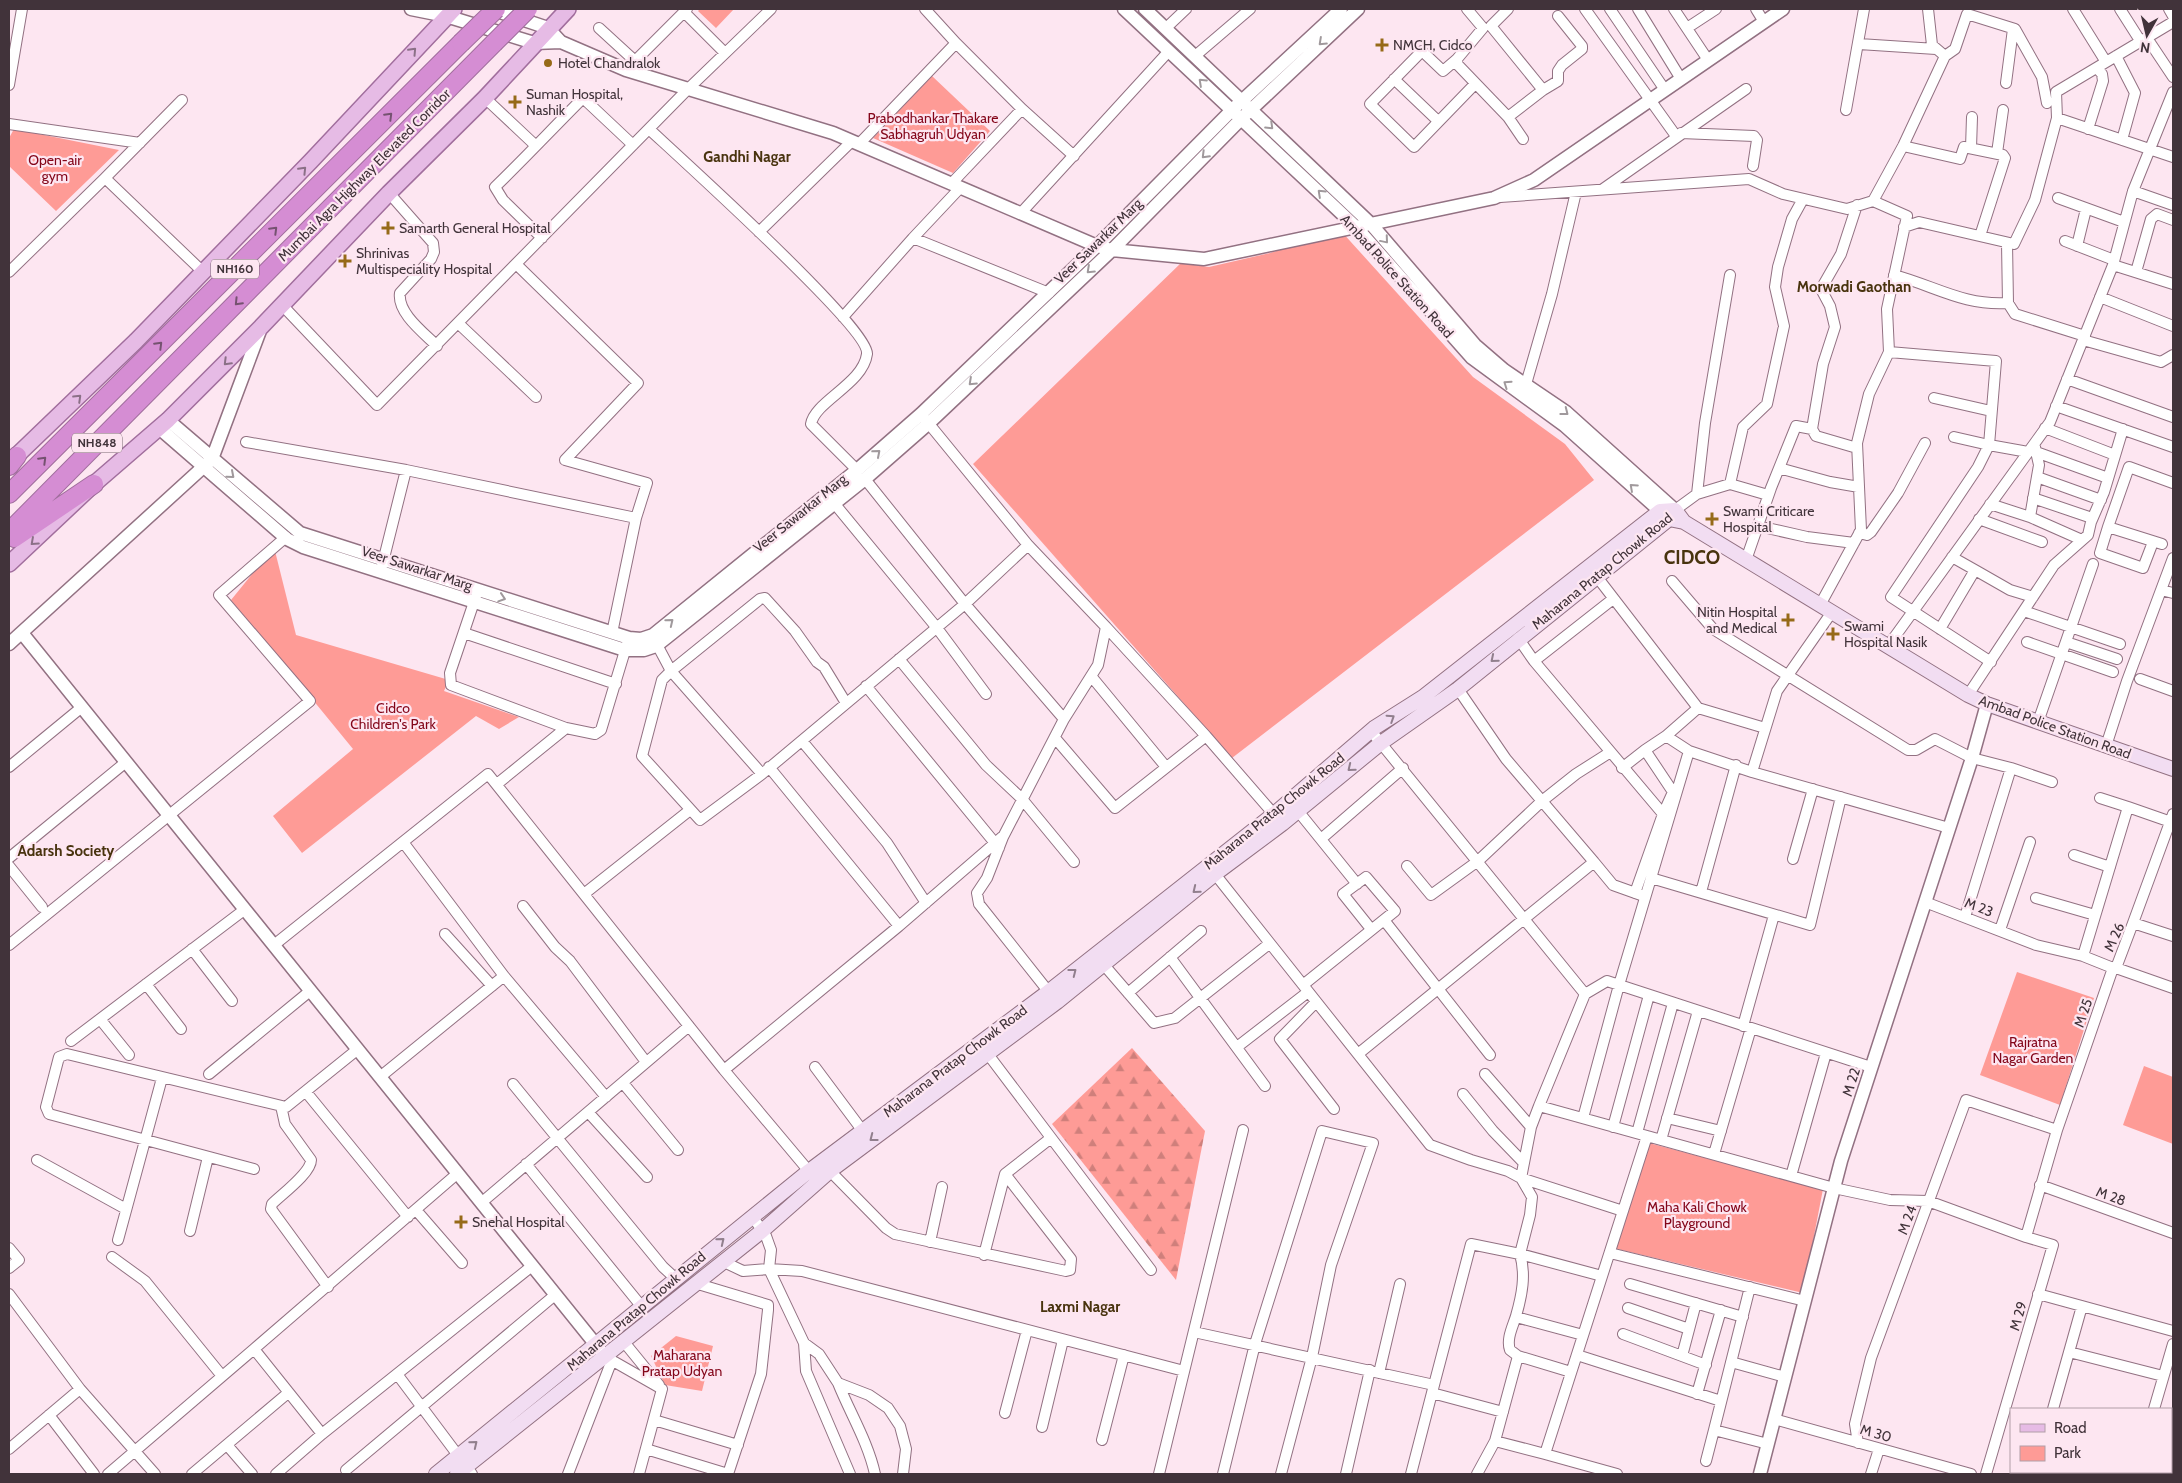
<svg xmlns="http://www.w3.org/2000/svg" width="2182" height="1483" font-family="Cabin,sans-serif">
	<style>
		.forest { fill: url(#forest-firs) }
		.park { fill: #fe9b96 }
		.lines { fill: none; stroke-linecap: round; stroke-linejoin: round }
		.minor-casing { stroke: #927182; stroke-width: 12 }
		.tertiary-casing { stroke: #927182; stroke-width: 15 }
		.secondary-casing { stroke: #927182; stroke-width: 16 }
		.primary-casing { stroke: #a16e9d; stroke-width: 18 }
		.motorway-casing { stroke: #a16e9d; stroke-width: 20 }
		.minor { stroke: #fff; stroke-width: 10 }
		.tertiary { stroke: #fff; stroke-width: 12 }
		.secondary { stroke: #f2ddf2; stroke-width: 14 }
		.primary { stroke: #e6bbe5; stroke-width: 15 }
		.motorway { stroke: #d58dd3; stroke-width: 18 }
		.motorway-bridge-casing { stroke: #a16e9d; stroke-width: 20; stroke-linecap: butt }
		.motorway-bridge { stroke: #d58dd3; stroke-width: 18 }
		.oneway { stroke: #a0999c }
		.oneway2 { stroke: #8b7087 }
		.oneway3 { stroke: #755270 }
		.oneway4 { stroke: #917f8d }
		.poi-dot { fill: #966a18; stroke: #fde6f1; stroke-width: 2 }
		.labels { text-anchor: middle; stroke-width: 4.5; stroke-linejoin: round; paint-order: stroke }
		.shield { fill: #fde6f1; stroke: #796971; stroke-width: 1 }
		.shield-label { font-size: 12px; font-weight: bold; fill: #41333a }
		.poi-label { font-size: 14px; fill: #41333a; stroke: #fde6f1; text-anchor: start }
		.park-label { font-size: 14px; fill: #830519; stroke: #fde6f1 }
		.street-label { font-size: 14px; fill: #41333a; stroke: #fde6f1 }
		.neighbourhood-label { font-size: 15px; font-weight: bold; fill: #48330e; stroke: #fde6f1 }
		.district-label { font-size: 19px; font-weight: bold; fill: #48330e; stroke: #fde6f1 }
	</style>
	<defs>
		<pattern id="forest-firs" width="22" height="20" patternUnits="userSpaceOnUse" patternTransform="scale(1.25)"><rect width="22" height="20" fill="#fe9b96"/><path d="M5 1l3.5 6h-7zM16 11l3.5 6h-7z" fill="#cf7f7b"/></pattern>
	</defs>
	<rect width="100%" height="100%" fill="#fde6f1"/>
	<path class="forest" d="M1132,1048l73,83 -29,149 -124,-156z"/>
	<path class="park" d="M700,9h34l-18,19 -18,-17z
		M932,76l58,55 -37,42 -80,-35z
		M14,129l105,21 -63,61 -47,-45v-28z
		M1341,231l132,146 92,67 29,36 -362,278 -259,-294 208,-201 28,4 61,-14z
		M274,547l22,88 153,45 -5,11 75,26 -20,12 -23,-13 -174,137 -29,-37 80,-67 -122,-149z
		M2017,972l77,26 -34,107 -80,-30z
		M2144,1066l29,11v67l-50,-19z
		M1649,1143l174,46 -20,104 -190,-45z
		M676,1336l37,10 -11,45 -37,-6 -14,-29z"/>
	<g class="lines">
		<defs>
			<path id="minor" d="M925,9l31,34
				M1467,9l16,19 -26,31v5l51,53
				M1508,9l-17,17 52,64 15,-9v-10l4,-6 20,-16v-3l-24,-30
				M1585,9l91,127
				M1610,9l55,81
				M1638,9l43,70
				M1674,9l34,51
				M1756,9l8,13
				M2073,9l33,53
				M2120,9l21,33
				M2169,9l4,7
				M684,12l41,41
				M2173,22l-117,70 1,26 116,39
				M599,28l36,33
				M1166,28l20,-19
				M1687,28l29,-19
				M2147,38l26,39
				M1859,44l77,5
				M1195,56l55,-47
				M1945,56l10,-7 12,-35 48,15 27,48 5,26
				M2116,56l19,37 -13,47
				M1457,59l-14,12 -21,-20 -52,53 44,43 61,-63
				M626,70l61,-61
				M1394,79l44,42
				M2006,83l7,-54
				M9,85l13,-76
				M485,98l50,47
				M182,100l-77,78 98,94
				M1846,110l18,-101
				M9,124l131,19
				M649,129c29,27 221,200 218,225 -4,30 -52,47 -56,70l46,46
				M2088,129l15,-48 -1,-7 -5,-6
				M1681,133l73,3 3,4 -4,26
				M1523,139l-15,-22 35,-27
				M859,144l97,-101 66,66
				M1903,146l57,13 4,-12 39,8 2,3 -25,78
				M1971,148l1,-31
				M1997,153l6,-43
				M951,184l71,-75 52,47
				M1603,189l143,-100
				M2133,191l40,14
				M389,193l44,50 1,9 -3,7 -31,34c-3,20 24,40 37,53
				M1500,197l249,-18 34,15 64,15 26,-8 30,-55 42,-90 -13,-11 -4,-36
				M2058,198l66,24
				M1020,214l149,-163
				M1904,227l15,-5 95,22 21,-44 22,-82
				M759,232l93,-91
				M542,238l-39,-38 -8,-13c30,-29 58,-59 88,-89l50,47
				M913,238l47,-50
				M2065,241l49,19
				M2007,243l1,60 7,11 70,22
				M2077,246l9,-37
				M516,264l122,119 -73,77 82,23 -11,35
				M2113,265l60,19
				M9,272l96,-94
				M2136,272l15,-53 6,-5 16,6
				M1894,275c41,11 70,31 114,28
				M2100,297l73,29
				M282,305l95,100 311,-316 83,-80
				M843,317l70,-79 136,55
				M459,324l77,73
				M2083,340l78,22 12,-7
				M1889,352l107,9 -7,84 39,7
				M2067,379l106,38
				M1526,384l26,-90 24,-102
				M1934,398l57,13
				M2056,406l117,41
				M2045,428l70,27
				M1812,429l4,7 41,12
				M1954,437l35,8 -11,22 -87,130 100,65
				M246,442l160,28 230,48 -24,115
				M2036,452l72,26
				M1779,468l51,14 29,5
				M2037,477l64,23
				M865,479l100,125 99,115 -61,118 -16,41 -10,15 2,11 73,92
				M1730,484l38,11
				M1697,494l8,-71 25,-148
				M2033,498l59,20
				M834,503l103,125 49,66
				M1990,504l40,13 52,23
				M1675,510l22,-16 33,-10 13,-57 24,-23 17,-78 -9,-39 3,-20 14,-48 11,-20
				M2030,517l9,-52 -4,-18
				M1979,519l63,23
				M1758,526l49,11 47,6
				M2108,527l-8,26 43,15 10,-26
				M1859,533l8,2 4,-3 27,-39 27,-50
				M2162,544l-54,-17 21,-60 44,16
				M1028,545l78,82 -8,38 -34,54
				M1952,557l23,13
				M1746,560l25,-72 25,-62 16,3 11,-65 12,-37 -5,-21 -9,-17 20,-35 16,-49
				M382,566l24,-96
				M1594,573l104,135 -32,28 23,15
				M1672,581l41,48 195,121h8l19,-11 37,19 39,10
				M2161,590l12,3
				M476,596l-26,77 1,12 115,43 29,6 6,-4 26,-86
				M1820,605l41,-75 -4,-87 12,-49 20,-42 -2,-43 20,-93 -34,-15
				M2024,611l96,33
				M1832,612l-55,79 -25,81 197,56
				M1106,627l100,109 72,83
				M1940,629l35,-59 35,20 23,7
				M464,633l152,51
				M1518,638l16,23 129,153
				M654,639l17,32 -9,9 -20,76 58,64 62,-46 203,-170 63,-59 -103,-126
				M2027,642l86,30
				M2066,642l51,17
				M1888,646l162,-224 63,-157 20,-74 40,-99
				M899,659l87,106 36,34 52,63
				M1534,661l79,-62
				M1091,676l75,91
				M2140,679l33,12
				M866,686l133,162
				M1968,695l86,-130 34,-30 3,-13 13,-30 19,-63
				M1698,708l67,20
				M2038,722l55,-158
				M1371,731l214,263 -46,112 295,82 56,12 38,1 98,36
				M1055,738l60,70 91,-72
				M802,741l85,102 39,60
				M2106,746l21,-65 46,-123
				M9,767l73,-60
				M769,767l130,159
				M1622,768l23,-18
				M762,774l-91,-103 89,-72 5,-1 30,33 22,31 7,5 22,36
				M497,784l69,-56
				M2100,798l28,9
				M1298,811l59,73
				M1321,839l82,-71
				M403,842l101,134
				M2074,855l36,12
				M9,858l117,-96
				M1793,859l20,-70
				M1594,862l19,23 28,10
				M9,866l33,41
				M1407,866l24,29 47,-34 64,-60 34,-27 33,-21
				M1211,869l219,276 41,15 37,11 13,7 10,-51 8,-21
				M1651,878l159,47 31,-128
				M1701,892l35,-127
				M1635,893l28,-79 10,-22 -28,-42 21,-14
				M584,894l106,-84
				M2036,898l59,17
				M1925,902l111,43 47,11 30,12 -56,162 -31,107 27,8 -67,229
				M523,906l32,41 15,14 76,101
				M1965,917l46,-149 41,14
				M1384,920l106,135
				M2133,923l40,-109
				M2000,930l30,-88
				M445,934l47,52
				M9,945l301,-244 -91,-106 67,-58
				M274,945l214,-171 236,296 89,106
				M192,949l40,52
				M2083,956l45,-149 43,15
				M1170,957l95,129
				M1104,965l50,58 21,-5 94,-74
				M2113,968h3l17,-45 40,13
				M2116,968l57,20
				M146,984l35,45
				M1303,985l92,-74 -29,-34 -23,17 28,35
				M1128,993l73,-62
				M1585,994l22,-13 264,86
				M1316,1002l-36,37 54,70
				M100,1019l29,36
				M1743,1026l31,-111
				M71,1041l173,-131
				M1237,1047l71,-55
				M984,1049l167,221
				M1358,1054l236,-192 -88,-103 -48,-70
				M815,1067l47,63
				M724,1070l175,-144 103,-89
				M209,1074l101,-83
				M1485,1074l46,53
				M380,1077l124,-101 102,121
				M623,1083l55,67
				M513,1084l150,183 12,11
				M306,1092l102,125
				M1463,1094l30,37 30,31
				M281,1106l4,18 26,36c0,13 -29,34 -39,44l-1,5 57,78
				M588,1112l59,65
				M1583,1118l36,-133 70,-234 63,21
				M1667,1118l54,13
				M1613,1127l36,-132
				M1637,1133l36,-130
				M1661,1140l37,-129
				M1714,1154l37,-126
				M37,1160l89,49
				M526,1164l116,143
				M254,1169l-205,-55 -3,-7 13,-50 8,-3 219,53 72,-58
				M830,1171l56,57 9,6 171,37 4,-1 1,-11 -66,-85
				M458,1173l-204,176 68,85 210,-168
				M1791,1176l35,-123
				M1521,1178l102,33
				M2040,1185l133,48
				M481,1203l208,-177
				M416,1210l46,53
				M752,1216l14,20 5,14 -2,19 35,74 15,11 19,29 31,12 19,13 12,18 6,23 -3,25
				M190,1231l18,-74
				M118,1240l44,-162
				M930,1242l12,-55
				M9,1248l10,12 -10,8
				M1610,1253l195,48
				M1520,1254c6,21 2,41 -4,62 -3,10 -10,23 -6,34l8,6 53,16
				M1520,1254l82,22
				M984,1255l21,-81 46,-36
				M112,1257l33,24 77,95
				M724,1262l19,9 26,-2 33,2 382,100
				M698,1284l70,21v5l-7,64 -33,100
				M1630,1284l113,33
				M1750,1287l-36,143 54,14
				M9,1294l71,95 75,85
				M2038,1294l135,37
				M1628,1308l61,21
				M1516,1317l67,18
				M1194,1332l240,53 37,-141 49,10 10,-39 2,-18 -11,-19
				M1623,1334l83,31
				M624,1342l35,43
				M804,1343l2,28 44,103
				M2069,1352l94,24
				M1577,1355l144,46
				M1682,1356l14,-53
				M606,1357l56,32
				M1731,1362l54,15
				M1379,1373l21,-89
				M397,1374l75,100
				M838,1383c12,30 30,59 37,91
				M1432,1393l71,19
				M1697,1394l24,-84
				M2053,1409l29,-103
				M2154,1409l19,-65
				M1005,1413l22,-83
				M49,1415l45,59
				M1774,1419l197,55
				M654,1420l84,25
				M1042,1427l21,-87
				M1102,1440l22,-85
				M1495,1441l50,13
				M1858,1443l-3,-19 16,-66 95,-258 91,30
				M227,1445l25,29
				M9,1449l71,-60
				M646,1449l82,25
				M1706,1461l8,-31
				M346,1470l209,-175
				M108,1474l146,-125
				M192,1474l96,-81
				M276,1474l46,-40
				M568,1474l44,-114
				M639,1474l23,-85
				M1159,1474l84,-344
				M1223,1474l32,-130 67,-213 51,12 -42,122 -19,92 -31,117
				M1346,1474l24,-104
				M1411,1474l23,-89
				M1477,1474l18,-33 23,-85
				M1617,1474l-72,-20 102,-318
				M1871,1474l8,-25
				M2034,1474l1,-2
				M2136,1474l1,-2"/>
			<path id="tertiary" d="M411,9l35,7 88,27 27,-1
				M491,9l57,19 13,14 65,28 207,63 264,113 15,4 92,9 290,-61 40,-18 249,-171
				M1124,9l232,218 116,131 93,68 104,93 6,-9 -109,-98 -62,-42 -29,-25 -104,-121 -226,-215
				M168,420l132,113 329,105 12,1 12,-4 204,-165 64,-56 176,-168 135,-136 109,-101
				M159,428l128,111 16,8 322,103h19l12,-4 209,-167 64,-56 183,-173 129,-131 117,-110
				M22,633l583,723
				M9,644l203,-185 49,-131
				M1760,1474l81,-313 131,-403 15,-54"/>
			<path id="secondary" d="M436,1474l373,-303 239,-179 226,-178 100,-86 49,-31 237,-186 15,-1 9,12
				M457,1474l305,-243 68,-60 227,-169 158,-128 67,-50 99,-81 77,-54 211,-170 15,3 284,173 19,9 186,65"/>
			<path id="primary" d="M9,463l127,-122 175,-180 143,-152
				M9,564l85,-80 74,-64 93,-93 128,-134 96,-95 83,-89"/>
			<path id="motorway" d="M9,466l8,-10
				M9,494l452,-451
				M9,532l485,-489
				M14,538l80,-54"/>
		</defs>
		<use href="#minor" class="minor-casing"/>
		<use href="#tertiary" class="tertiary-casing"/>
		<use href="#secondary" class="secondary-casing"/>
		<use href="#primary" class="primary-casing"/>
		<use href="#motorway" class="motorway-casing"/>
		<use href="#minor" class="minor"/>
		<use href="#tertiary" class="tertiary"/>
		<use href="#secondary" class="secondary"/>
		<use href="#primary" class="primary"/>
		<use href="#motorway" class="motorway"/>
		<defs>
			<path id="motorway-bridge" d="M461,43l35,-34
				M494,43l34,-34"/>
		</defs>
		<use href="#motorway-bridge" class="motorway-bridge-casing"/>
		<use href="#motorway-bridge" class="motorway-bridge"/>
	</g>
	<defs><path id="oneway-chevron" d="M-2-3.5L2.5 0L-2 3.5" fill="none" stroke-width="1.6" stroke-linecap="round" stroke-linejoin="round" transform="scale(1.25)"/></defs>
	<g class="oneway">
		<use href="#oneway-chevron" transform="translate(1322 42) rotate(137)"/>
		<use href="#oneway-chevron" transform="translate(1202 82) rotate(-137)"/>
		<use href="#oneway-chevron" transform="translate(1270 126) rotate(44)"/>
		<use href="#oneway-chevron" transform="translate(1205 155) rotate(135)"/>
		<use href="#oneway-chevron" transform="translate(1321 193) rotate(-137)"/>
		<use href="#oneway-chevron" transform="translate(1385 240) rotate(50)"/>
		<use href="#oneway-chevron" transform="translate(1090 270) rotate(137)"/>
		<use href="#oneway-chevron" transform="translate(972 382) rotate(137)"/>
		<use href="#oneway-chevron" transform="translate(1507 384) rotate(-145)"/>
		<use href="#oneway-chevron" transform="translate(1565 412) rotate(38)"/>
		<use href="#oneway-chevron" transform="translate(877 453) rotate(-41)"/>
		<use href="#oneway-chevron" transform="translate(231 475) rotate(41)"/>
		<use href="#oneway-chevron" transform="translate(1633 487) rotate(-138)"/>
		<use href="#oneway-chevron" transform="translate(502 598) rotate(18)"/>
		<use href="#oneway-chevron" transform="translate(670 622) rotate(-39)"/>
	</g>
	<g class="oneway2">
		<use href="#oneway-chevron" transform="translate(413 51) rotate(-47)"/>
		<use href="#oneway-chevron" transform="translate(303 170) rotate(-46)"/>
		<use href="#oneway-chevron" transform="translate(227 362) rotate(135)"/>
		<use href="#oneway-chevron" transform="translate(78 398) rotate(-44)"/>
		<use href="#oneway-chevron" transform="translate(34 542) rotate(138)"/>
	</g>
	<g class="oneway3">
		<use href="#oneway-chevron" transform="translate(389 116) rotate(-45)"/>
		<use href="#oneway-chevron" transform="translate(274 230) rotate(-45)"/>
		<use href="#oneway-chevron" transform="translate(238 302) rotate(134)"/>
		<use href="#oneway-chevron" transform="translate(159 345) rotate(-45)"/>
		<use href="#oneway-chevron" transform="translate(43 460) rotate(-45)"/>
	</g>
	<g class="oneway4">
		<use href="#oneway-chevron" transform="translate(1494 659) rotate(140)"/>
		<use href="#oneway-chevron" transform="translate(1391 718) rotate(-33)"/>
		<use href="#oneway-chevron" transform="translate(1351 768) rotate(141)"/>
		<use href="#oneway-chevron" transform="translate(1196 890) rotate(141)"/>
		<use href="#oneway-chevron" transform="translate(1073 972) rotate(-38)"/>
		<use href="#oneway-chevron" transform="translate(873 1138) rotate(142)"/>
		<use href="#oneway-chevron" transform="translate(721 1241) rotate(-39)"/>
		<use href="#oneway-chevron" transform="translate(474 1444) rotate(-39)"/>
	</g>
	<g class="poi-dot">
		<path d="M1379.5 37.5h5v5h5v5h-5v5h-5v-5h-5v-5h5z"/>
		<circle cx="548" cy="63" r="5"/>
		<path d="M512.5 94.5h5v5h5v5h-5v5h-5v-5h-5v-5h5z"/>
		<path d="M385.5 220.5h5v5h5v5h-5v5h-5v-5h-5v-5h5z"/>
		<path d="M342.5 253.5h5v5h5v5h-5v5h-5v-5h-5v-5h5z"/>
		<path d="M1709.5 511.5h5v5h5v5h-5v5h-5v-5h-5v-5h5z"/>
		<path d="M1785.5 612.5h5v5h5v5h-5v5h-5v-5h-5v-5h5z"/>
		<path d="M1830.5 626.5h5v5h5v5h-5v5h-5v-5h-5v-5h5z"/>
		<path d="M458.5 1214.5h5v5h5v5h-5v5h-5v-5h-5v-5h5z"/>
	</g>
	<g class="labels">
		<g class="shield">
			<rect x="211" y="259.5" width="48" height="19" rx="4"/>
			<rect x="72" y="433.5" width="50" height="19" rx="4"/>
		</g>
		<g class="shield-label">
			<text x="235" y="273">NH160</text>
			<text x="97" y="447">NH848</text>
		</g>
		<g class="poi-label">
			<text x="1393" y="50">NMCH, Cidco</text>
			<text x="558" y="68">Hotel Chandralok</text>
			<text x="526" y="99">Suman Hospital,<tspan x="526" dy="16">Nashik</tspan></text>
			<text x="399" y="233">Samarth General Hospital</text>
			<text x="356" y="258">Shrinivas<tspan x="356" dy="16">Multispeciality Hospital</tspan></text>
			<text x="1723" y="516">Swami Criticare<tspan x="1723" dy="16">Hospital</tspan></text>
			<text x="1777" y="617" text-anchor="end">Nitin Hospital<tspan x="1777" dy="16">and Medical</tspan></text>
			<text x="1844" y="631">Swami<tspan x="1844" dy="16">Hospital Nasik</tspan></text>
			<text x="472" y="1227">Snehal Hospital</text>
		</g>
		<g class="park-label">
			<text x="933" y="123">Prabodhankar Thakare<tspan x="933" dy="16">Sabhagruh Udyan</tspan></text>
			<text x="55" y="165">Open-air<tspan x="55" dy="16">gym</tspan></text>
			<text x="393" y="713">Cidco<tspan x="393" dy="16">Children's Park</tspan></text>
			<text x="2033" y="1047">Rajratna<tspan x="2033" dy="16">Nagar Garden</tspan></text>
			<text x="1697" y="1212">Maha Kali Chowk<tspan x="1697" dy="16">Playground</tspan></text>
			<text x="682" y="1360">Maharana<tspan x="682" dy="16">Pratap Udyan</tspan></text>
		</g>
		<g class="street-label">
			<text transform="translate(364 175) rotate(-45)" y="5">Mumbai Agra Highway Elevated Corridor</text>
			<text transform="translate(1098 241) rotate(-44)" y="5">Veer Sawarkar Marg</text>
			<text transform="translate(1397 276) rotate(48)" y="5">Ambad Police Station Road</text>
			<text transform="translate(800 513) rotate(-39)" y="5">Veer Sawarkar Marg</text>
			<text transform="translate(417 568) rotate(18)" y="5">Veer Sawarkar Marg</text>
			<text transform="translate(1602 571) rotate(-39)" y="5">Maharana Pratap Chowk Road</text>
			<text transform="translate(2055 727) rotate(20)" y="5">Ambad Police Station Road</text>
			<text transform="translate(1274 811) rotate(-39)" y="5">Maharana Pratap Chowk Road</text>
			<text transform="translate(1979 907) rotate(21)" y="5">M 23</text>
			<text transform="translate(2114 937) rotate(-66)" y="5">M 26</text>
			<text transform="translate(2083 1013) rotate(-71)" y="5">M 25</text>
			<text transform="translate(955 1061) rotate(-37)" y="5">Maharana Pratap Chowk Road</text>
			<text transform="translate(1851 1082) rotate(-72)" y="5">M 22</text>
			<text transform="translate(2111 1196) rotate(20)" y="5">M 28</text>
			<text transform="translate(1907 1220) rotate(-70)" y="5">M 24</text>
			<text transform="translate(636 1311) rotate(-40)" y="5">Maharana Pratap Chowk Road</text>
			<text transform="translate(2018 1316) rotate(-74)" y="5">M 29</text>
			<text transform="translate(1876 1433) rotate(16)" y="5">M 30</text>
		</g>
		<g class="neighbourhood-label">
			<text x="747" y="162">Gandhi Nagar</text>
			<text x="1854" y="292">Morwadi Gaothan</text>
			<text x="66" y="856">Adarsh Society</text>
			<text x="1080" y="1312">Laxmi Nagar</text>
		</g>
		<g class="district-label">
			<text x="1692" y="564">CIDCO</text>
		</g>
	</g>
	<rect width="2182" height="1483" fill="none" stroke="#41333a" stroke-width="20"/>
	<rect x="2010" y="1408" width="162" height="65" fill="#fde6f1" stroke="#b29ea8"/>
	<rect x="2020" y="1424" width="25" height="8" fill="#e6bbe5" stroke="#b29ea8"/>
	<text x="2054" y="1433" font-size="15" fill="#41333a">Road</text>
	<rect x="2020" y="1446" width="25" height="15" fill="#fe9b96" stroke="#b29ea8"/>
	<text x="2054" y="1458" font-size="15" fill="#41333a">Park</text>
	<g transform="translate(2147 35) rotate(188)" stroke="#fde6f1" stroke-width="4" paint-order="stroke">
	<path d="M0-4L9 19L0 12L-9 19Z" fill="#41333a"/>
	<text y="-8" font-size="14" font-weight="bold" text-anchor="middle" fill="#41333a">N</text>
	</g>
</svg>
